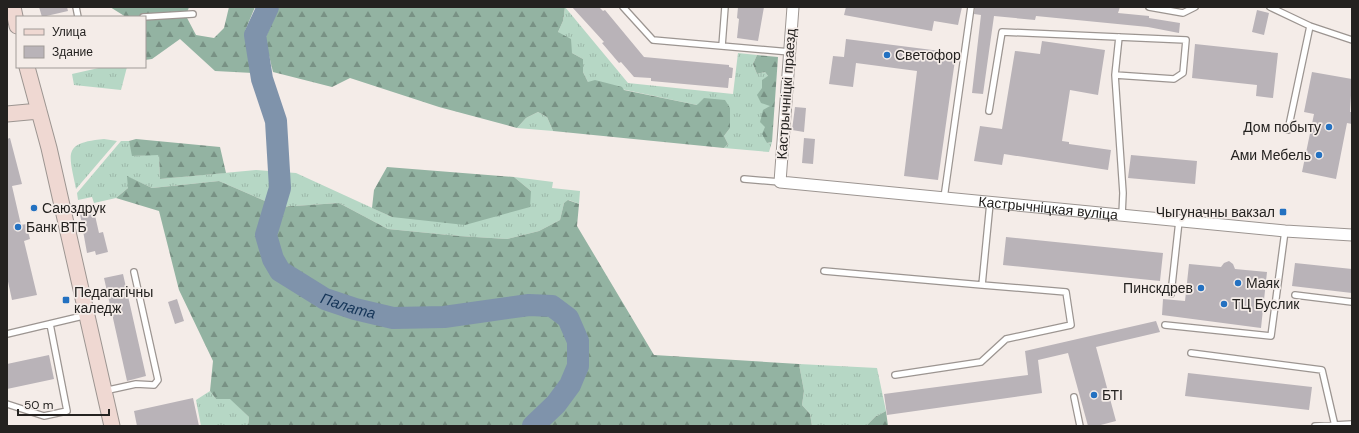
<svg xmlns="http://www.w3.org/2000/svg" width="1359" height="433" font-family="'DM Sans',sans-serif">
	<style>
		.grass { fill: url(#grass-tufts) }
		.forest { fill: url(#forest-firs) }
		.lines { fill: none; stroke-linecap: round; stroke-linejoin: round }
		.river { stroke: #7f93ab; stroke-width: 22 }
		.building { fill: #b9b3b8 }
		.service-casing { stroke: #9c9591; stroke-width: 8 }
		.minor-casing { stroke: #9c9591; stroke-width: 13 }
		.secondary-casing { stroke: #9c9591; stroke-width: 17 }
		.service { stroke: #fff; stroke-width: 5.5 }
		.minor { stroke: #fff; stroke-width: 11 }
		.secondary { stroke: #efd8d2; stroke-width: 15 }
		.poi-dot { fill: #2371c1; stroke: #f4ece8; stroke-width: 1.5 }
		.labels { text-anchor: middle; stroke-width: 3.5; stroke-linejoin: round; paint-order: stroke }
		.poi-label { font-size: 14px; fill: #242220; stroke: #f4ece8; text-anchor: start }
		.street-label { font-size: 14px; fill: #242220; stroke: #f4ece8 }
		.water-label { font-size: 15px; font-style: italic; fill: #143457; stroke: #f4ece8 }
	</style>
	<defs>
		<pattern id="grass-tufts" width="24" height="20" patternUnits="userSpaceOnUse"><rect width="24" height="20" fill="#b6d7c5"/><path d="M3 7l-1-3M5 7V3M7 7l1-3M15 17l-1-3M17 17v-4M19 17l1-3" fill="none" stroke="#9cb8a9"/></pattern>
		<pattern id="forest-firs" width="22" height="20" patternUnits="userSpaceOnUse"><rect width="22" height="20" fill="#93b3a2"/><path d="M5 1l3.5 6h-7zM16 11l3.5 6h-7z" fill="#789184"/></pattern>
	</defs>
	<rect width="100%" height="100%" fill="#f4ece8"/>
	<path class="grass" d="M565,7l63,76 105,11 5,-41 19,2 -4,9 4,10 8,-2 3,4 2,30 -5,21 2,16 5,-1 -3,10 -45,-4 4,-4 -4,-8 6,-8v-20l-33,-3 -109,-23 -5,-10v-13l-11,-6 -14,-21 5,-11z
		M103,67h24l-6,23 -47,-5 -2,-11z
		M538,112l9,5 6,14 -36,-3 9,-10z
		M104,139l13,2 -41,48c-7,-36 -14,-46 28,-50z
		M121,141h8l4,15 26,-2 1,25 96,-9 40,3 96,44 139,-26 -17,-14 39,5 -1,6 28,3 -1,13 -10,-4 -5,3 -4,17 -21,11 -32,8 -48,-3 -71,-7 -49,-26 -60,4 -60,-26 -67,7 -24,-11v11l-12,10 -22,5 -2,-6 -14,3 -1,-7z
		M799,364l78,4 9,43 -11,6 -9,9h-54l-2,-12 -8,-9 2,-14z
		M210,391l6,8 14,-1 19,19 -1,9h-47l-5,-26z"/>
	<path class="forest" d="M110,7h79l-3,9 10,19 18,3 10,-10 5,-21h26l-10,24 8,42 -38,-2 -35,-32 -28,20 -7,1v-43h-19z
		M279,7h286l-2,14 -5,11 13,7 1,14 11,6v13l5,10 7,-2 27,7 2,3 73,15 7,-7 21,2 5,8v20l-6,8 4,8 -4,4 -171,-17 -6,-14 -9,-5 -12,6 -9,10 -78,-21 -89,-29 -18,9 -59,-15 -8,-33z
		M757,55l21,2 -6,85 -5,1 -5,-9 3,-7 -5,-5 3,-12 7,-4 -9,-3 -4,-8 5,-7v-8l6,-4 -3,-4 -8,2 -4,-10z
		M136,139l84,8 6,26 -66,6 -1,-24 -27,1 -3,-15z
		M387,167l127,10 17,14 -1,16 -65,18 -73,-8 -20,-9 2,-18z
		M127,176l25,12 67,-7 60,26 60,-4 49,26 71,7 48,3 32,-8 21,-11 4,-17 4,-3 11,4 -2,22 77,129 145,9 5,27 -2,14 8,9 2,12h-564l1,-9 -19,-18h-14l-6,-8 3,-30 -34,-71 -20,-79 -43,-13 12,-10z
		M886,411l2,15h-22l9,-9z"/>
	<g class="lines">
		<path class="river" id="s1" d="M268,7l-13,28 7,44 14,42 4,67 -14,47 7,24 7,12 45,28 30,10 38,9 51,-1 85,-12 23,1 16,12 10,23v25l-8,19 -14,19 -23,22"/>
	</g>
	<path class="building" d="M39,7h28l1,4 -26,6z
		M572,7h27l4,4 2,-1 39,47 85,8v2l4,1 -1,10h-3l-1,10 -77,-7v-3l-17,-1 -13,-15 -2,1 -17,-20 2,-1z
		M738,7h26l-6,34 -21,-3 2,-19 -2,-1z
		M846,7h116l-4,18 -24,-4 -2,10 -88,-16z
		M975,7h145l-2,6 31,3v2l31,5 -1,10 -31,-6 -112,-11 -1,4 -41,-4 -11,78 -11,-1 9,-78 -7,-1z
		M1257,10l12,3 -5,22 -12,-3z
		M846,39l110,14 -18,127 -34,-4 13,-105 -61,-8 -3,24 -24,-3 4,-28 11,1z
		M1042,41l63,9 -7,45 -28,-5 -8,51 7,1v2l42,6 -3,20 -104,-16 -2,11 -28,-4 6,-35 22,3 13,-78 25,3z
		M1195,44l83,9 -5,45 -17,-2 1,-11 -65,-7z
		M1312,72l40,7 -2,33h2v12l-5,-1 -11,56 -34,-7 12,-58 -10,-2z
		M795,107l11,1 -2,24 -12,-2z
		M10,138l12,46 -10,2 9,39 5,-1 4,15 -6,2 13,54 -25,5 -5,-23v-138z
		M804,138l11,1 -2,25 -11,-1z
		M1131,155l66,6 -2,23 -67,-6z
		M94,211l5,22 4,-1 5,20 -12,3 -1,-4 -8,2 -7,-39z
		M1006,237l157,16 -3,28 -157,-16z
		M1229,261l4,3 2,5 32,3 -6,56 -99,-13 1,-16 22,2 4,-37 32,3 3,-4z
		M1295,263l57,6v24l-60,-7z
		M123,274l23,102 -19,5 -23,-103z
		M177,299l7,22 -9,3 -7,-22z
		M1156,321l4,11 -64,15 20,74 -19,5h-9l-20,-73 -30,7 4,33 -155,22 -3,-21 144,-19 -3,-24z
		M49,355l5,24 -47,10v-25z
		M1188,373l124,14 -3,23 -124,-14z
		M193,398l6,28h-62l-3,-15z"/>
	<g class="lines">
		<defs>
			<path id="service" d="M76,7l2,10
				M623,7l30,33 137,12
				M1149,7l34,6 12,-6
				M1270,7l40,19 42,14
				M143,17l50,-3
				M1119,37l-4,38 8,118 -1,22
				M722,46l3,-39
				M989,111l13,-79 184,8 -3,33 -9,6 -59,-4
				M1288,130l22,-104
				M744,179l36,3
				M944,198l27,-191
				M824,271l158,14
				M1171,294l8,-73
				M1295,295l57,7
				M1165,325l106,11 14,-105
				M7,334l80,-19
				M1191,353l131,17 13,56
				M895,375l86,-13 25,-23 65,-14 -5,-33 -84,-7 8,-82
				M104,391l32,-7 18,1 4,-5 -24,-108
				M1074,397l6,29
				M7,404l37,12 23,-5 -17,-87
				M1315,426l37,-2"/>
			<g id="minor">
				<path id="s2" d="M793,7l-13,175 505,49 67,4"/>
			</g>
			<path id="secondary" d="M13,7l4,19
				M27,67l22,81 63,278
				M7,114l32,-3"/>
		</defs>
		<use href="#service" class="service-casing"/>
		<use href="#minor" class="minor-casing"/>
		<use href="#secondary" class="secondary-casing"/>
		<use href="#service" class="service"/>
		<use href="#minor" class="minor"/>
		<use href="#secondary" class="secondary"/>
	</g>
	<g class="poi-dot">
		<circle cx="887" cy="55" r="4"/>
		<circle cx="1329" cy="127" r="4"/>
		<circle cx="1319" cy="155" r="4"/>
		<circle cx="34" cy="208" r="4"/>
		<rect x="1279" y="208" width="8" height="8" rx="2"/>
		<circle cx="18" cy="227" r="4"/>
		<circle cx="1238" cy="283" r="4"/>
		<circle cx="1201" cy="288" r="4"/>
		<rect x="62" y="296" width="8" height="8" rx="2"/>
		<circle cx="1224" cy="304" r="4"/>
		<circle cx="1094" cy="395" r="4"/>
	</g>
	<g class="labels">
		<g class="poi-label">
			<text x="895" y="60">Светофор</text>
			<text x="1321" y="132" text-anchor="end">Дом побыту</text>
			<text x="1311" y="160" text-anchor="end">Ами Мебель</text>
			<text x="42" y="213">Саюздрук</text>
			<text x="1275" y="217" text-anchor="end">Чыгуначны вакзал</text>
			<text x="26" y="232">Банк ВТБ</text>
			<text x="1246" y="288">Маяк</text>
			<text x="1193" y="293" text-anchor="end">Пинскдрев</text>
			<text x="74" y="297">Педагагічны<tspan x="74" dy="16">каледж</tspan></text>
			<text x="1232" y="309">ТЦ Буслик</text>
			<text x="1102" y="400">БТІ</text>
		</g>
		<g class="street-label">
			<text transform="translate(786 94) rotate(-86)" y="5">Кастрычніцкі праезд</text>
			<text dy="5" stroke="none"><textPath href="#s2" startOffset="445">Кастрычніцкая вуліца</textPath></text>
		</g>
		<g class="water-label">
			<text dy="5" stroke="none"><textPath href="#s1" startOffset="352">Палата</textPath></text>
		</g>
	</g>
	<rect width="1359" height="433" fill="none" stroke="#242220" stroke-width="16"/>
	<rect x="16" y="16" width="130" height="52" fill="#f4ece8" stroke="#a19b98"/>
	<rect x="24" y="29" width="20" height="6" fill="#efd8d2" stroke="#a19b98"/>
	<text x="52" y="36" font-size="12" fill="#242220">Улица</text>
	<rect x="24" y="46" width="20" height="12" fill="#b9b3b8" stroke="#a19b98"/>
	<text x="52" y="56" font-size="12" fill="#242220">Здание</text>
	<path d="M18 409v6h91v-6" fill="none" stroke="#242220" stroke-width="2"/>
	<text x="24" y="409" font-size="12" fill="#242220" stroke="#f4ece8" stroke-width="3" paint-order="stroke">50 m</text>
</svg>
